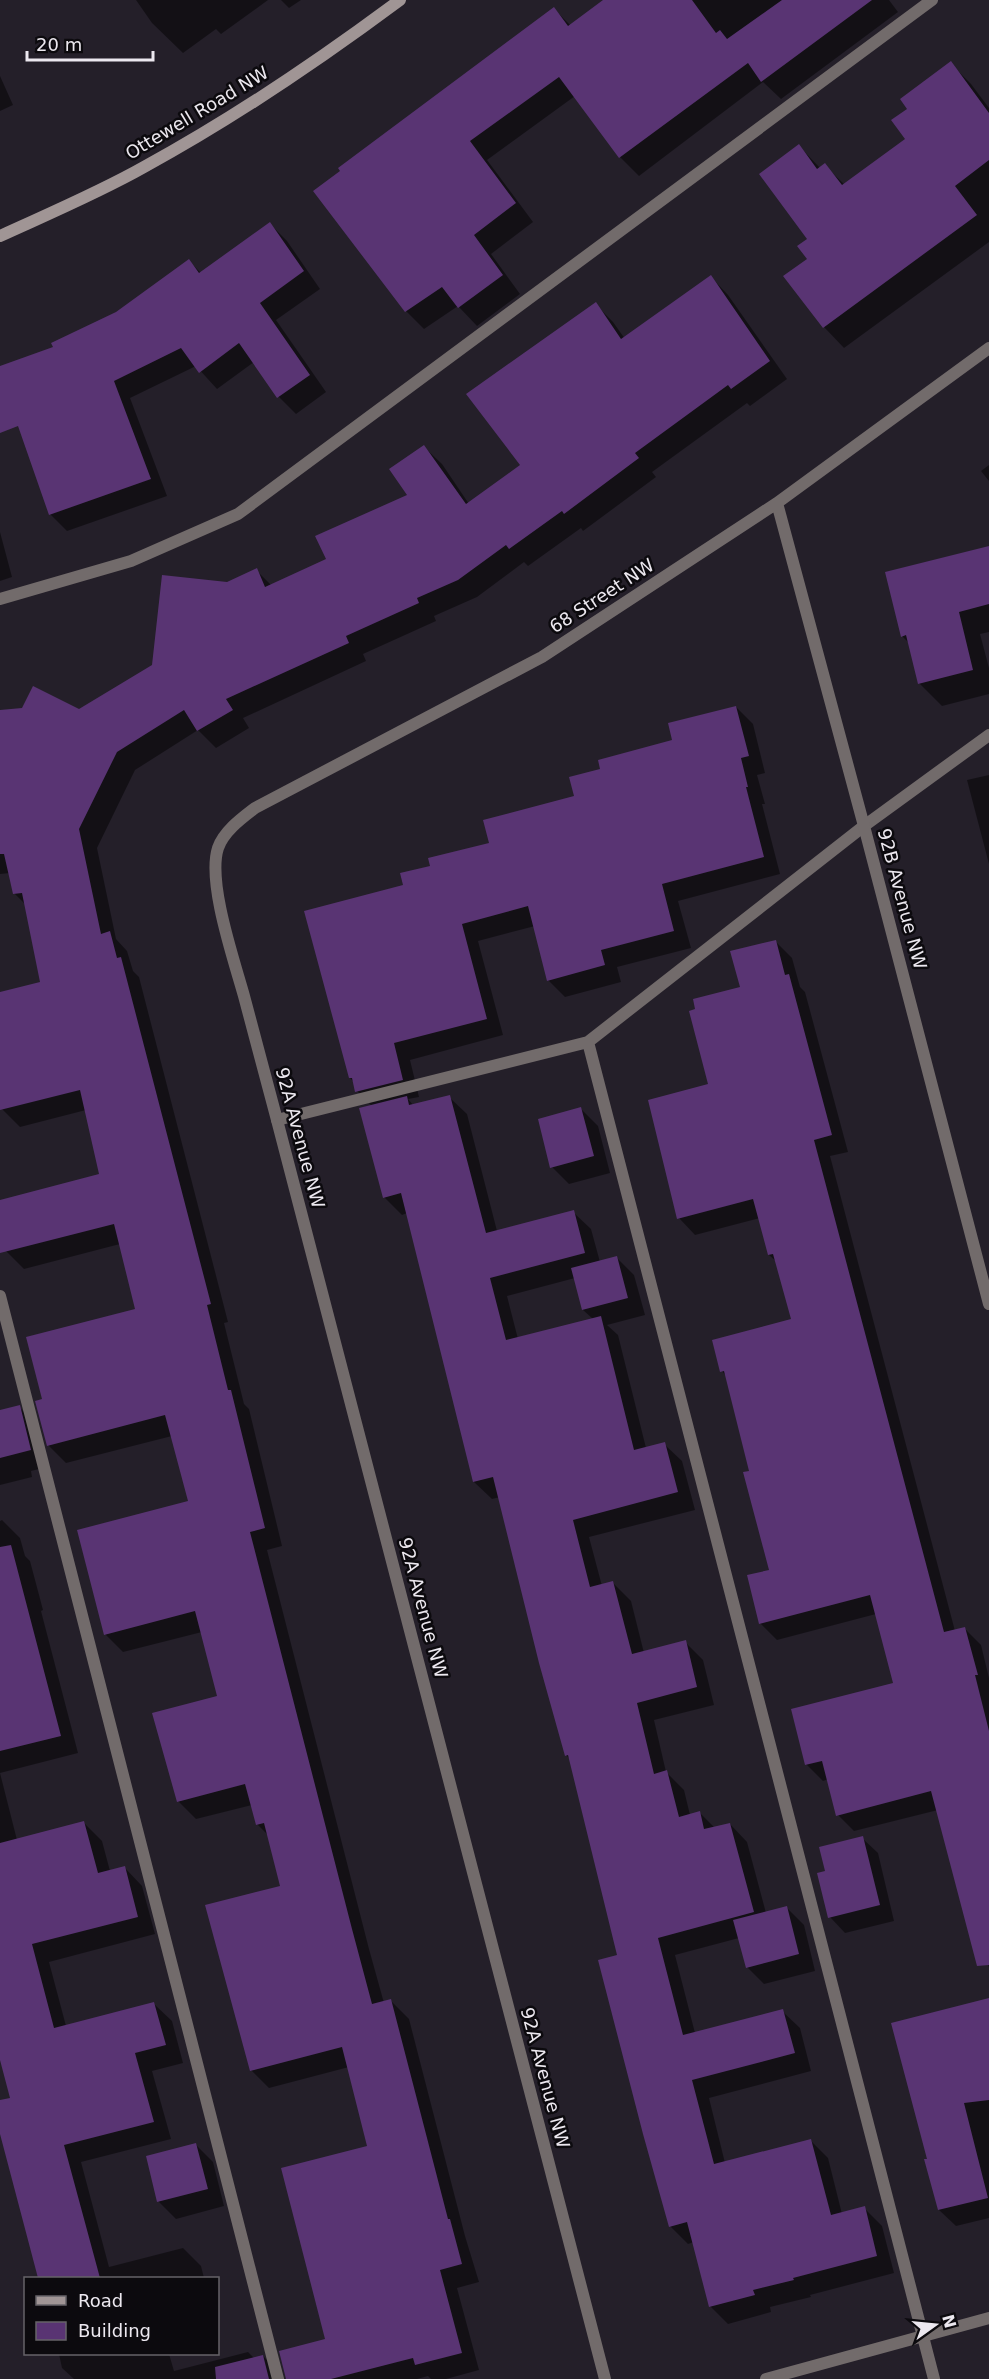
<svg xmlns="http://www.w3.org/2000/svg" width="989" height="2379" font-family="'DejaVu Sans',sans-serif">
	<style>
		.shadow { fill: #0007; fill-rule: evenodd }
		.building { fill: #593473 }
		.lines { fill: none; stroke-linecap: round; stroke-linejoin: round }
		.lane { stroke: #726b6b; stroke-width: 12 }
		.street { stroke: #726b6b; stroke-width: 12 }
		.secondary { stroke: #a09595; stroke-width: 12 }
		.labels { text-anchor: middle; stroke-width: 5; stroke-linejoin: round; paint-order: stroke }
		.street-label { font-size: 18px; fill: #ece8ef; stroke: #0c0a0e }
	</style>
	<rect width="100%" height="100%" fill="#241f29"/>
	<path class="shadow" d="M136,0h132l-47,34 -5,-5 -33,24 -31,-30z
		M281,0h20l-12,8z
		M606,0h283l9,12 -117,87 -18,-17 -124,94 -19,-19 -45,-61 -88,64 46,62 -42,32 29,40 -43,32 -19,-20 -34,23 -18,-18 -91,-120 239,-182 17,17z
		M950,63l21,21 18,24v134l-145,106 -20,-21 -39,-51 24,-17v-20l-10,-93 21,22 4,-3 21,20 62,-46 2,-30z
		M0,76l13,29 -13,6z
		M270,224l17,17 33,48 -44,31 50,72 -30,22 -17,-17 -25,-35 -37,27 -21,-23 -66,32 37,98 -100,35 -17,-17 -50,-147 55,-19 62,-35 72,-52 12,12z
		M711,277l17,18 59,84 -37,27 -3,-3 -95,69 4,5 -73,54 -2,-3 -53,38 -4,-4 -47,35 -43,19 2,5 -73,33 3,7 -123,57 6,10 -33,20 -18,-18 -63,40 -38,78 19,91 11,12 6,20 6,6 89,345 -4,1 20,81 5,5 33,137 -15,4 102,399 15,54 7,-2 18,18 56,217 14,46 -22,6 22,82 -33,9h-15l-3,-3 -11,3h-130l40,-39 42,-193 -20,-80 -80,21 -18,-18 30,-183 -12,-51 -12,-12 -5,-19 -56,14 -18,-18 41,-104 -17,-65 -79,20 -18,-18 84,-132 -17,-66 -106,27 -18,-18 -4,-45 93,-90 -17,-66 -96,25 -18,-18 -6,-22v-28l101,-26 -15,-65 -66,17 -18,-18 -2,-6v-110l41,-10 -15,-78 -12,-12 -4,-20 -10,1v-120l79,-43 74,-45 74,-82 29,-14 16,16 56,-26 81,-64 15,-49 18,17 27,40 53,-39 73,-161 18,18 12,17z
		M989,465v16l-8,-10z
		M0,532l12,45 -12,4z
		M989,547v85l-9,2 9,34v26l-47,12 -23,-23 -10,-40 -7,-7z
		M736,707l17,17 12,49 -8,2 8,29h-3l18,70 -102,27 13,47 -74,19 4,15 -56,15 -17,-17 -13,-54 -57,15 25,94 -93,25 9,37 -11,2 6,7 35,-9 18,17 30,117 76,-19 18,17 9,33 17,-4 17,17 11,40 -38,10 11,10 28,113 18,-4 18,17 13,49 -106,27 13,49 11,-3 18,18 13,52 41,-11 18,18 11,45 -60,15 12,52 18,18 6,25 10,-2 15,15 15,-4 17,18 19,71 21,-5 17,17 11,46 -51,13 -17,-17 -8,-29 -64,17 20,78 87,-22 18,17 11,43 -102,27 16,65 86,-22 17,17 14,56 22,-6 18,18 12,47 -84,22 1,2 -41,10 1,5 -43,12 -18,-18 -16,-64 -6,2 -18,-18 -51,-270 -49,-197 -4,-4 -66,-258 -8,2 -18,-17 -67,-269 -5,2 -18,-18 -12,-91 -15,-15 -3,-9 -4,-4 55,-192 27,-19 59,-23 85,-47 26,-27 72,-29zM575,1278l8,32 10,9 -75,20 -11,-43z
		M989,775v89l-22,-84z
		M775,941l17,17 8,29 5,5 43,160 -18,4 125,475 9,-3 17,17 8,33v290l-8,-30 -43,-128 -84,21 -16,-16 -9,-36 -6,2 -17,-17 89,-80 -19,-70 -99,26 -17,-17 11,-52 -20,-99 -25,-96 -4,-5 71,-51 -16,-58 -8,-7 -9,-37 -65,17 -16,-17 31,-133 32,-97z
		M581,1109l17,17 12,47 -41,11 -17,-17z
		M19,1407l17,17 11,43 -16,4 1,6 -32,8v-73z
		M2,1520l18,18 5,18 5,5 13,49 -2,1 37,142 -78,20 17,67 67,-17 18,18 8,30 15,-3 17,18 13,48 -106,28 17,64 88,-22 18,17 11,42 -31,8 19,68 -90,23 28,105 74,-19 18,18 3,12h-165l-39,-150v-26l12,-3 -12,-44v-534z
		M862,1838l16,15 16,68 -49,12 -15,-16 -3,-45z
		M989,2000v218l-33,8 -17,-16 -10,-50z
		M196,2145l17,17 11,44 -48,13 -17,-17 -12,-45z
		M248,2352l7,7 8,-3 18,18 1,5h-208l-12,-11 -3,-14h110l5,17z"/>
	<path class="building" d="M603,0h89l24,33 4,-3 7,9 55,-39h90l-111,82 -13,-19 -129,95 -60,-81 -89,64 46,62 -42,32 29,40 -45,33 -16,-21 -37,25 -92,-121 27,-20 -2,-3 216,-161 14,19z
		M951,61l38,52v47l-34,26 22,29 -154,113 -40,-52 24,-17 -10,-13 10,-7 -48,-65 40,-30 18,25 8,-6 17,22 63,-46 -14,-19 16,-11 -7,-10z
		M270,222l34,49 -44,32 50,72 -33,23 -38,-55 -40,30 -18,-25 -67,33 37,98 -102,36 -31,-89 -18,7v-67l53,-19 -2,-4 65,-31 73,-53 10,14z
		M711,275l59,86 -39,28 -3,-4 -93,68 4,5 -75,56 -2,-3 -53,38 -3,-4 -48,35 -41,18 2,5 -73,33 3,7 -123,56 7,11 -36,21 -13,-21 -67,42 -38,77 22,105 9,-3 7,27 4,-1 90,347 -4,1 21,85h3l34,138 -15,4 102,397 20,75 19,-5 57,220h2l12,45 -22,6 22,83 -47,12 -2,-7 -82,21h-45l-7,-28 46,-12 -44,-171 86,-22 -25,-99 -92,24 -45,-166 75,-19 -16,-63 -8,2 -11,-41 -68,18 -25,-89 65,-17 -22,-85 -91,24 -27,-105 111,-29 -23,-86 -118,31 -12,-45 7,-2 -16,-62 109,-28 -21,-85 -114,29v-53l99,-26 -19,-84 -80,20v-118l40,-10 -18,-89 -9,1 -9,-40h-4v-144l22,-2 11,-22 46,23 73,-44 10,-90 65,7 30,-14 8,19 61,-28 -11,-23 92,-41 -18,-26 35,-24 42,59 54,-39 -54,-71 130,-92 25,37z
		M989,546v58l-30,8 14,58 -55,14 -12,-49 -5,2 -16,-65z
		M736,706l13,50 -8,2 7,29h-2l18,70 -102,27 12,47 -73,19 4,15 -58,16 -19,-75 -66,18 25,95 -93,24 9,37 -48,12 -3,-14h-3l-45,-167 99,-26 -3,-12 30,-7 -2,-8 61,-15 -6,-23 91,-24 -5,-19 31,-8 -2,-9 74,-20 -4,-17z
		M776,940l9,35 4,-1 43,161 -18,5 130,492 21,-5 13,48h-3l14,56v234l-12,1 -46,-175 -95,25 -14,-55 -17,4 -14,-56 102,-26 -23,-88 -111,29 -12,-49 22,-5 -26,-98 6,-1 -25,-100 -4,1 -8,-32 79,-21 -18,-65 -5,1 -15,-56 -76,20 -29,-119 60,-16 -19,-73 6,-2 -2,-10 47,-12 -10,-36z
		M450,1095l36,138 88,-23 11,43 -95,25 16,62 95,-24 33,134 31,-8 13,50 -105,28 17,67 23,-6 19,73 54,-14 11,47 -60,16 17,71 13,-4 12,47 21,-6 4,18 26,-6 24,89 -96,26 25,97 100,-26 12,44 -103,27 22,84 97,-25 20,76 34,-9 12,50 -84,22 1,2 -41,10 2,5 -46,12 -22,-85 -18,5 -26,-93 -45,-174 19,-5 -49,-200 -3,1 -26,-93 -46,-186 -20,5 -72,-289 -18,5 -24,-90 48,-12 2,9z
		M581,1107l13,49 -44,12 -12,-49z
		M617,1256l11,42 -46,12 -11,-42z
		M20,1405l11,45 -31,8v-48z
		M11,1545l50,191 -61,15v-204z
		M84,1821l14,52 27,-7 13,51 -106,27 22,84 100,-26 12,43 -31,8 19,69 -90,23 36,133h-62l-38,-144v-34l10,-2 -10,-38v-217z
		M863,1836l17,69 -52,13 -11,-45 8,-2 -6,-24z
		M787,1906l12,48 -53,14 -13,-48z
		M989,1998v102l-25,3 24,95 -50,12 -14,-51h3l-36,-136z
		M196,2143l12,46 -51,13 -11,-46z
		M263,2355l6,24h-53l-1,-12z"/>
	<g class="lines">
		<path class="lane" d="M0,599l131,-38 107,-47 694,-514
			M588,1042l346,1337
			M277,1120l311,-78 276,-216 125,-91
			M0,1296l278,1083"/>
		<path class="street" d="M777,503l87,323 125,478
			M605,2379l-328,-1259c-11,-42 -22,-83 -33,-124 -10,-36 -37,-114 -26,-148 6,-17 24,-30 37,-40l287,-151 235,-154 212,-155
			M766,2379l223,-61"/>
		<path class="secondary" d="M0,236c48,-22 98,-43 144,-69 90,-49 174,-106 256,-167"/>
	</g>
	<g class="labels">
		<g class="street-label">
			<text transform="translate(197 113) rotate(-31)" y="6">Ottewell Road NW</text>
			<text transform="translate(602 596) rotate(-33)" y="6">68 Street NW</text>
			<text transform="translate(902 899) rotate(75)" y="6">92B Avenue NW</text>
			<text transform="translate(300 1138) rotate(75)" y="6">92A Avenue NW</text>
			<text transform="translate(423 1608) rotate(75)" y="6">92A Avenue NW</text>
			<text transform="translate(545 2078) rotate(75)" y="6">92A Avenue NW</text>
		</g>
	</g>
	<rect x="24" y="2277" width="195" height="78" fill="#0c0a0e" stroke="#666368" stroke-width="1.5"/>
	<rect x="36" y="2296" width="30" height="9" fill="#a09595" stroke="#666368" stroke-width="1.5"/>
	<text x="78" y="2307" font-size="18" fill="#ece8ef">Road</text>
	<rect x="36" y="2322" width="30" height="18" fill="#593473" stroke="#666368" stroke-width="1.5"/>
	<text x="78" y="2337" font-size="18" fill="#ece8ef">Building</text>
	<g transform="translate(935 2325) rotate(75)" stroke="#0c0a0e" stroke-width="4.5" paint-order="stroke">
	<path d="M0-4.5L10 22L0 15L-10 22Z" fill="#ece8ef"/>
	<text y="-9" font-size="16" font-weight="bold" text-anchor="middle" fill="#ece8ef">N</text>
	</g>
	<path d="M27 51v9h126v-9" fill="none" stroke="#ece8ef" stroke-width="3"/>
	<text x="36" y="51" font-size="18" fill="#ece8ef" stroke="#0c0a0e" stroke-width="4.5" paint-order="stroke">20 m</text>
</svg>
